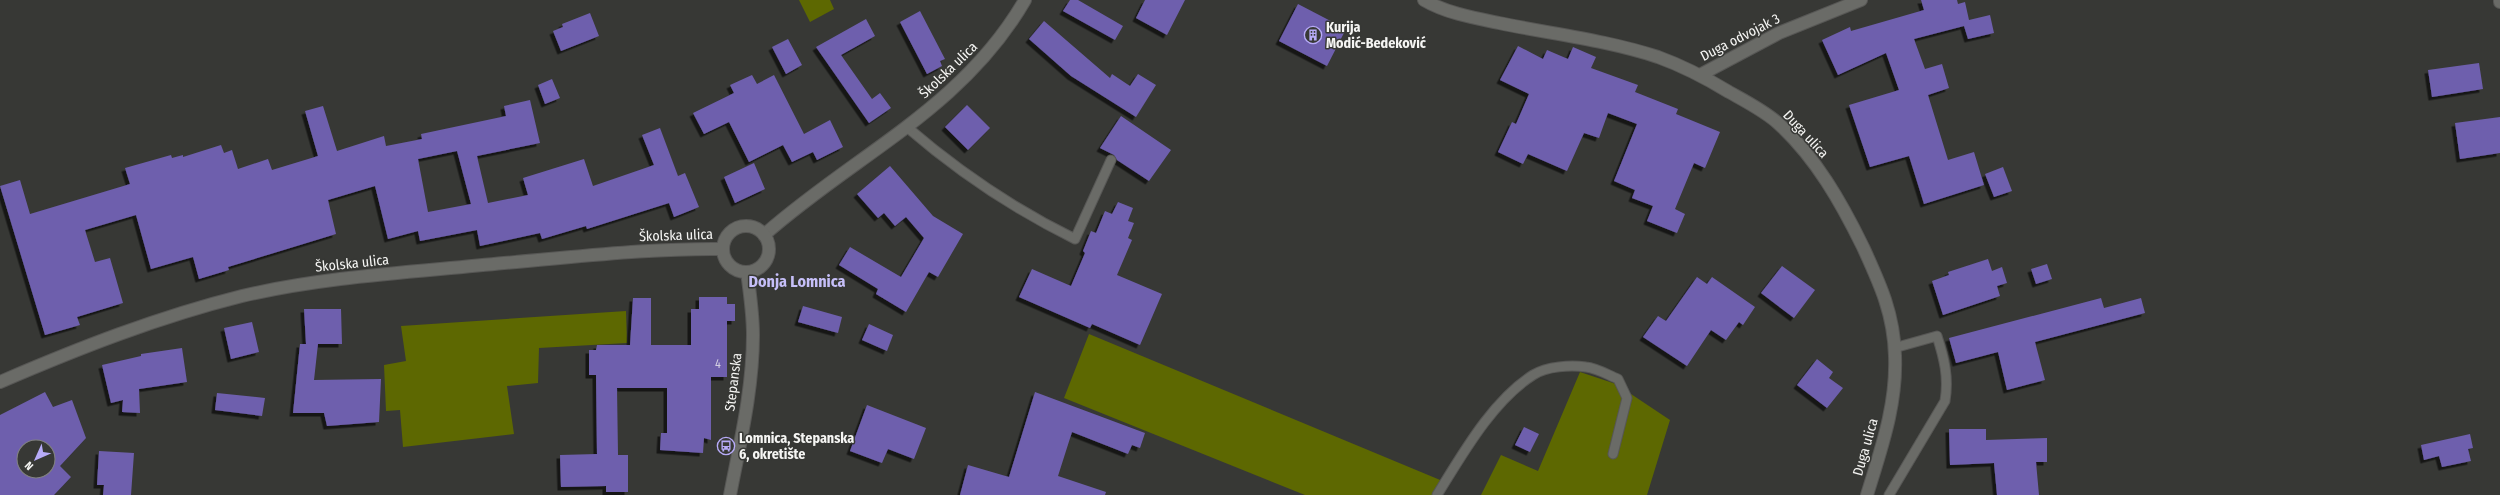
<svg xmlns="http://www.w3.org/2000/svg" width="2500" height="495" font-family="'Fira Sans Condensed',sans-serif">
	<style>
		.green { fill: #5d6801 }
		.building { fill: #6e5fad; fill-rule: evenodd; filter: url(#shadow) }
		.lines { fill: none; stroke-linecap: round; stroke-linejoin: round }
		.service-casing { stroke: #575755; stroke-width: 11 }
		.minor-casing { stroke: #575755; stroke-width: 14 }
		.tertiary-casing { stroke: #575755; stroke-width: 14 }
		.service { stroke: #6a6b67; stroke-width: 9 }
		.minor { stroke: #6a6b67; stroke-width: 12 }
		.tertiary { stroke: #6a6b67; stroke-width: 12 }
		.labels { text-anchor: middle; stroke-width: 3; stroke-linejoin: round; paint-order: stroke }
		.number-label { font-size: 12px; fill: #d3d0e2 }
		.poi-label { font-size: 14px; font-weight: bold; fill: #f5f5f3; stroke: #373835; text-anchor: start }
		.street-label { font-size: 14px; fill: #f5f5f3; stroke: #373835 }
		.quarter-label { font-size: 16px; font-weight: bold; fill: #c6bff8; stroke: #373835 }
	</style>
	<defs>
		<filter id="shadow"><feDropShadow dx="-3.5" dy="3.5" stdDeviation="0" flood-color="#0009"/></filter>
	</defs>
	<rect width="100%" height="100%" fill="#373835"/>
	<path class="green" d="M799,0h31l4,9 -24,13z
		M626,311l1,32 -88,5 -1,35 -31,3 7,48 -111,13 -3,-37 -14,1 -2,-46 22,-4 -5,-35z
		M1089,334l356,148 -8,13h-132l-241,-97z
		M1580,372l36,12 54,36 -23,75h-166l20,-40 37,16z"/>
	<path class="building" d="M1070,0h8l45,26 -8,14 -52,-29z
		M1145,0h40l-18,35 -31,-17z
		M1921,0h36l1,4 7,-2 4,18 21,-5 4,18 -26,6 -4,-13 -50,13 11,30 17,-5 7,24 -21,7 20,65 26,-8 10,33 -60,19 -15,-48 -39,11 -21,-62 50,-15 -13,-37 -48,22 -16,-35 28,-13 1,4 73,-21z
		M1298,4l48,25 -19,37 -48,-25z
		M920,11l25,48 -5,2 2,5 -15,8 -27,-52z
		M590,13l9,23 -38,15 -8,-20 10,-4 -1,-3z
		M866,19l9,17 -34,19 31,44 8,-6 11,15 -22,15 -53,-76z
		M1044,21l66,57 2,-4 18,12 8,-12 18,11 -20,32 -65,-41 -42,-37z
		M788,39l14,26 -16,9 -14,-27z
		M1518,46l25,13 4,-9 21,9 5,-12 23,10 -5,11 47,17 -3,7 43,17 -2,5 44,18 -15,36 -11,-5 -19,46 10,5 -8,19 -30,-12 6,-15 -21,-8 3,-8 -21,-9 23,-57 -29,-11 -9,25 -15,-5 -17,38 -39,-17 -5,10 -25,-12 14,-30 4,2 13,-30 -29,-14z
		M2479,63l4,26 -51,8 -4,-27z
		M752,75l5,9 17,-9 30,59 26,-14 13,27 -26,13 -4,-8 -21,10 -9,-17 -34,17 -20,-40 -25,12 -11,-21 41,-20 -4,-8z
		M552,79l8,19 -15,6 -7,-19z
		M530,100l10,43 -63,13 11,47 40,-8 -5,-17 61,-19 9,27 61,-21 -12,-30 18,-7 18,48 7,-3 14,34 -25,10 -5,-14 -82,26 -1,-3 -44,13 -2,-6 -60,13 -3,-16 -57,11 -2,-10 -30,8 -13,-53 -47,14 8,34 -108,33 1,3 -30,9 -6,-22 -42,12 -15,-54 -51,15 10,32 15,-4 13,45 -46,14 3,8 -35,10 -45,-149 20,-6 10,34 100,-30 -5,-16 46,-13 1,3 11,-3v2l38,-12 3,8 8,-3 6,19 30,-10 4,11 46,-14 -13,-45 18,-5 14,45 47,-15 2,10 36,-7 -1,-5 85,-18 -2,-10zM457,151l14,53 -43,8 -10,-53z
		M967,105l23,23 -22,22 -23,-23z
		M1121,116l50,34 -22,31 -32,-21 -3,-5 -14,-7z
		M2500,117v36l-40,6 -5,-36z
		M754,163l11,26 -30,14 -11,-26z
		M890,166l43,50 30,18 -25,43 -9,-5 -23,40 -30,-18 2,-5 -39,-24 11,-18 51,30 23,-39 -18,-21 -11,9 -11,-13 -6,5 -21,-24z
		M2003,167l9,24 -18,6 -9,-23z
		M1118,202l15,6 -5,13 6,2 -6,15 4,2 -15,35 45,19 -22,51 -48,-21 -2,4 -71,-31 13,-28 39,17 14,-33 -2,-2 8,-20 5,2 9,-22 7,3z
		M1988,259l4,12 10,-4 5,16 -10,3 3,10 -57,19 -11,-34 17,-6 -1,-3z
		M2047,264l5,15 -16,5 -5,-15z
		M1782,266l33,24 -21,28 -33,-25z
		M1697,277l10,7 5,-7 43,30 -12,18 -4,-3 -13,18 -15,-10 -24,36 -44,-29 15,-21 8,5z
		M699,297h28v7h8v17h-8v56h-16v63l-7,-2 -1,15 -43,-3 1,-17h6v-45h-50l1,67h10v37h-22v-6l-45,1 -1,-32 37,-1 -1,-79h-7v-25h7l1,-5h33l3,-47h18v47h40v-36h8z
		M2101,298l3,10 37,-10 4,15 -110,29 10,38 -38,10 -9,-38 -42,11 -7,-25z
		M803,306l39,11 -4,16 -40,-11z
		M304,309h37l1,35h-24l-4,36 67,-1 -2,43 -52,4 -3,-13h-31l7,-69h6z
		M252,322l7,30 -28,7 -7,-31z
		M869,324l24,11 -6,16 -25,-11z
		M182,348l5,34 -48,7 1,24 -18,-1 1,-12 -12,3 -9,-38 39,-9v-2z
		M1817,359l16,13 -4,6 14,10 -16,20 -30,-23z
		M45,392l8,15 19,-7 14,38 -26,28 11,11 -17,18h-54v-80zM24,447h24v24h-24z
		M1035,392l110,41 -5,15 -8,-3 -4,9 -56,-22 -14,44 48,16 -1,3h-145l8,-30 41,12z
		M217,393l48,5 -3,18 -47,-6z
		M867,405l59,23 -12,31 -26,-10 -6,14 -32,-12z
		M1524,427l15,7 -9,18 -15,-7z
		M1949,429h37v11l61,-2v24h-11l3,33h-42l-3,-32 -44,2z
		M2470,434l3,14 -5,1 3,12 -29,6 -3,-11 -15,4 -3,-15z
		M99,451l35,2 -3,42h-28l1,-10h-7z"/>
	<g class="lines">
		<defs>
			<path id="service" d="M908,128c51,44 106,81 167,111l36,-79
				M1437,495c25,-40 55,-94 96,-120 14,-9 38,-10 53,-8 11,1 22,8 32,12l9,19 -14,56
				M1889,495l56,-94c4,-24 -1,-43 -8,-65l-43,12"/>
			<path id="minor" d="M1424,0c22,13 50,18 75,23 53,11 107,17 159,34 25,9 48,21 71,35 16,9 36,19 50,32 37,34 62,78 84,123 17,37 31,67 32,109 2,49 -14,93 -28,139
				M2500,0v2
				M1700,75l79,-42 82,-33
				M764,235c90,-80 198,-126 261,-235"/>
			<path id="tertiary" d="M723 249a23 23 0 1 1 46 0a23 23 0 1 1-46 0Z
				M0,382c79,-34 158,-65 242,-86 85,-20 175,-24 262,-33 73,-6 146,-15 219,-14
				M730,495c10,-52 23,-106 23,-160 0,-21 -3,-42 -6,-63"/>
		</defs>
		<use href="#service" class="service-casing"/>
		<use href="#minor" class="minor-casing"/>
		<use href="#tertiary" class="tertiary-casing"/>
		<use href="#service" class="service"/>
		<use href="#minor" class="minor"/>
		<use href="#tertiary" class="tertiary"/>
	</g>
	<defs>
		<symbol id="building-ring" viewBox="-11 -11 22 22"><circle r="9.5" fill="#373835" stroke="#b7abf8" stroke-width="1.5"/><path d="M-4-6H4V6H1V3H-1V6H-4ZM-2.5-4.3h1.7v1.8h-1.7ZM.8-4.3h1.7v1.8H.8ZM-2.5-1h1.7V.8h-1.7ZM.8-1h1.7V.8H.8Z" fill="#b7abf8"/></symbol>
		<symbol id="bus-ring" viewBox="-11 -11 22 22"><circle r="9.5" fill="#373835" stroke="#b7abf8" stroke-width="1.5"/><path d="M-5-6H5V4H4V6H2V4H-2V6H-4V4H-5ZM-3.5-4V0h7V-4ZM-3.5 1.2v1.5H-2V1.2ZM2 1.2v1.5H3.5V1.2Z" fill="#b7abf8"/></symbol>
	</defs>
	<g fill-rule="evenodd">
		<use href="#building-ring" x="1303" y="25" width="20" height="20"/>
		<use href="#bus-ring" x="716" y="436" width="20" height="20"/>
	</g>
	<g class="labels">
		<g class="number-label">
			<text x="718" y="368">4</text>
		</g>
		<g class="poi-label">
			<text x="1326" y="32">Kurija<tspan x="1326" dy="16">Modić-Bedeković</tspan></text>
			<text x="739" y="443">Lomnica, Stepanska<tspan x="739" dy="16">6, okretište</tspan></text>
		</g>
		<g class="street-label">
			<text transform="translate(1740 37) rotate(-27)" y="5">Duga odvojak 3</text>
			<text transform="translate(948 70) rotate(-44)" y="5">Školska ulica</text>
			<text transform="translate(1806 134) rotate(47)" y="5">Duga ulica</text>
			<text transform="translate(676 235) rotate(-2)" y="5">Školska ulica</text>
			<text transform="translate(352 263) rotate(-6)" y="5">Školska ulica</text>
			<text transform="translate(733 382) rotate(-83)" y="5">Stepanska</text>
			<text transform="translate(1865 447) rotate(-74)" y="5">Duga ulica</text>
		</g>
		<g class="quarter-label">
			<text x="797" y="287">Donja Lomnica</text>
		</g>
	</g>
	<g transform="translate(36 459) rotate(225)"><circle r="19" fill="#373835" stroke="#838481"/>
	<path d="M0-3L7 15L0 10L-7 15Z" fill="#b7abf8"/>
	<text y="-6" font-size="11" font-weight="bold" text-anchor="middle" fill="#f5f5f3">N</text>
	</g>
</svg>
